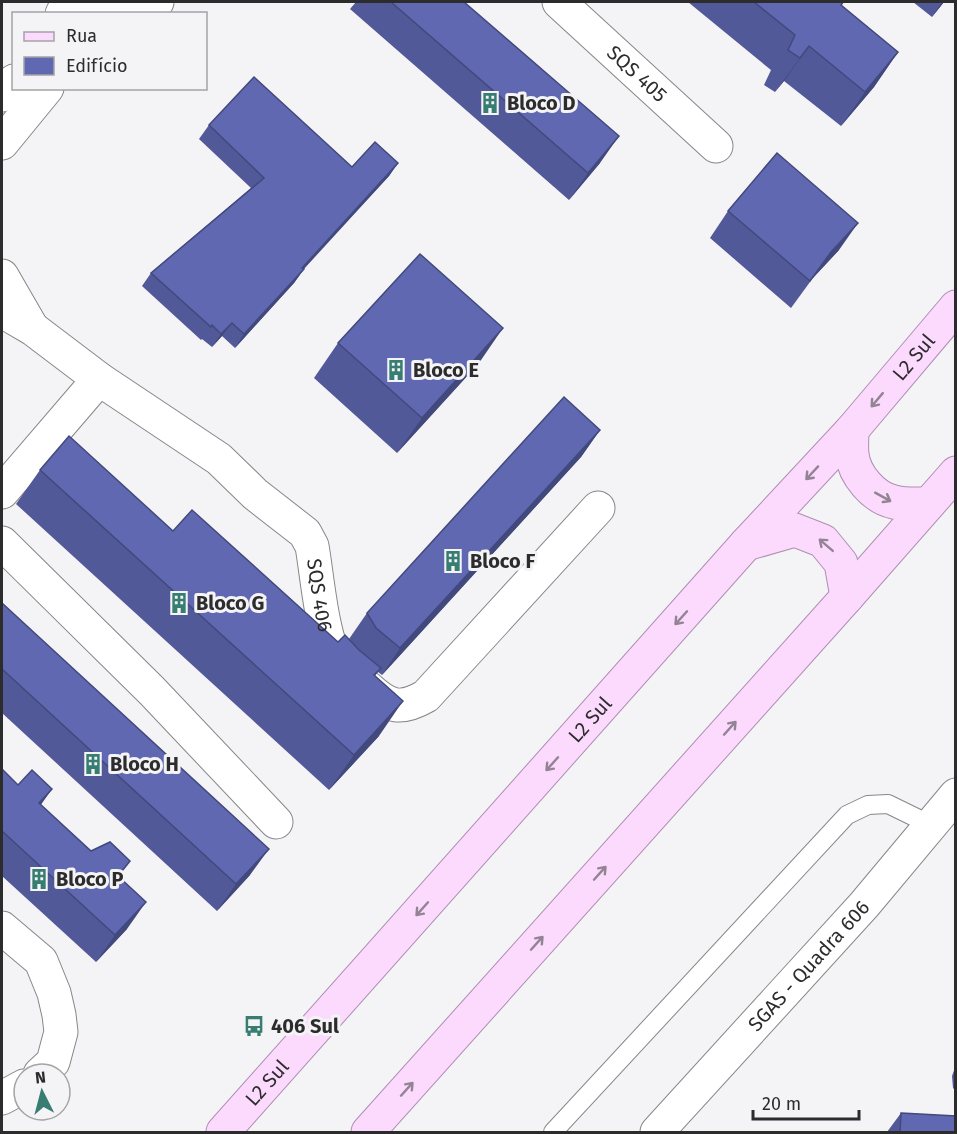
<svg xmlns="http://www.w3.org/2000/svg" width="957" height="1134" font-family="'Fira Sans',sans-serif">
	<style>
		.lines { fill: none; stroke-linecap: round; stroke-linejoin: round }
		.service-casing { stroke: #878688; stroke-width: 20 }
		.minor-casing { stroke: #878688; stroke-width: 35 }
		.tertiary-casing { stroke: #878688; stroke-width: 35 }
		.primary-casing { stroke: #b18db4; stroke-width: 35 }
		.service { stroke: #fff; stroke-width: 18 }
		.minor { stroke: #fff; stroke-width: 33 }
		.tertiary { stroke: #fff; stroke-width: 33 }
		.primary { stroke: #fbdafd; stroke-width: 33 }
		.wall { fill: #525998 }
		.shaded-wall { fill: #42497c }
		.building { fill: #5f68b1; stroke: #42497c; stroke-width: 1.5 }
		.oneway { stroke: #948395 }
		.labels { text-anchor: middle; stroke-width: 6; stroke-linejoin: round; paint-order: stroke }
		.street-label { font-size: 20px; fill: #2d2c2d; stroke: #f4f3f6 }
		.poi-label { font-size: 20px; font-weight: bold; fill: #2d2c2d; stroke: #f4f3f6; text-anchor: start }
	</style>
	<rect width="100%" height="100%" fill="#f4f3f6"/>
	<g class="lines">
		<defs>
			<path id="service" d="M553,1132l294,-317 21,-10 20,-1 43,21"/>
			<g id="minor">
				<path d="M93,2c9,7 18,10 30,12"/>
				<path id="s1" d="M559,2l157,144"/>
				<path d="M62,14l6,-12"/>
				<path d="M129,14l11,-3 17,-9"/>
				<path d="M2,95l12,-14"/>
				<path d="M2,143l45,-55"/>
				<path d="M2,276l30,52"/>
				<path id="s2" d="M2,311l31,18 66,50 120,80 36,35 50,39 7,13c5,28 10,93 25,114 7,11 21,20 31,28 21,19 32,23 58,8l172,-188"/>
				<path d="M2,492l97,-113"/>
				<path d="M2,543l150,148 124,131"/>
				<path d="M2,928l39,33 13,32 5,22 2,17 -8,30 -13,12"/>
				<path d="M2,1098l22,-12"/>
			</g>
			<g id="tertiary">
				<path id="s3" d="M657,1132l207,-227 92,-110"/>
			</g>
			<g id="primary">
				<path d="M852,430c0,8 -1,17 0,24 2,21 22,44 42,48 11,3 23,2 34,2"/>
				<path d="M746,544l49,-14 28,11 18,22 6,34"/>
				<path id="s4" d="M223,1132l523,-588 106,-114 104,-123"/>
				<path d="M368,1132l479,-535 109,-124"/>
			</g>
		</defs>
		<use href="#service" class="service-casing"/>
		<use href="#minor" class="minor-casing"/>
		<use href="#tertiary" class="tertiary-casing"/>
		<use href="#primary" class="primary-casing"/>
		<use href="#service" class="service"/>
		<use href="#minor" class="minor"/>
		<use href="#tertiary" class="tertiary"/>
		<use href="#primary" class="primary"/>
	</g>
	<path class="wall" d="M356,2h108l136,161 -31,37 -219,-191z
		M688,2h156l-3,4 57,46 -24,35 -33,39 -57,-45 -9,11 -11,-7 7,-15z
		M913,2h31l-12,15z
		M209,125l143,42 46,-4 -9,13 -85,93 -10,14 -59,65 -13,-12 -10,11 -10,-8 -1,1 -59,-54 9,-13 100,-85 -52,-49z
		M728,211l111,39 -27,29 -21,29 -81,-70z
		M338,343l141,20 -82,90 -83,-75z
		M600,430l-19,27 -199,218 -4,-3 -3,4 4,60 -50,54 -313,-286 24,-34 133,61 165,111 11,-3 18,-26z
		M2,603l248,272 -33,36 -215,-198z
		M2,769l16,16 34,4 -12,16 79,72 8,52 -31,33 -94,-86z
		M956,1065v26l-3,-3 -1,-12z
		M901,1113l55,19h-69z"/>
	<path class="shaded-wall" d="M942,2h2l-12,15z
		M809,46l-25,35 -9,11 25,-34z
		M898,52l-24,35 -33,39 24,-34z
		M619,136l-19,27 -31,37 19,-27z
		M398,163l-9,13 -97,105 10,-13z
		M858,223l-19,27 -27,29 -21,29 40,-56z
		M304,269l-10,14 -59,65 9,-14z
		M232,323l-10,13 -10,11 9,-13z
		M503,328l-24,35 -82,90 25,-35z
		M600,430l-19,27 -199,218 18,-27z
		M403,701l-24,35 -50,54 25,-35z
		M52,789l-19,27 6,-13z
		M269,849l-19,26 -33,36 19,-27z
		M146,902l-19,27 -31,33 19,-27z"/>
	<path class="building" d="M391,2h73l155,134 -31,37z
		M754,2h89l-2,3 57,47 -33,40 -56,-46 -9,12 -12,-8 7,-15z
		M254,77l98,90 23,-25 23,21 -96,105 2,1 -60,65 -12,-11 -11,11 -9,-9 -1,2 -60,-54 113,-95 -55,-53z
		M777,153l81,70 -27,29 -21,29 -82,-70z
		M420,254l83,74 -81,90 -84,-75z
		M564,397l36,33 -200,218 -24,-20 -9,-15z
		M69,436l104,95 19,-21 146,132 7,-7 14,15 22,18 -7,7 29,26 -49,54 -314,-285z
		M2,603l267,246 -33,35 -234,-215z
		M2,769l16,16 14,-15 20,19 -13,14 52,48 19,-9 20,19 -12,15 28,26 -31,33 -113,-104z
		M901,1113l55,3v16h-56z"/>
	<defs><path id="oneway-shaft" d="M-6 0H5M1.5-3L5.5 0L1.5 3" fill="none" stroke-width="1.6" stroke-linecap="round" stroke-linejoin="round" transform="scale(1.5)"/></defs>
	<g class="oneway">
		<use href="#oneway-shaft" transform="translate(877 400) rotate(130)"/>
		<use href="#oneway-shaft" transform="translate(812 473) rotate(133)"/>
		<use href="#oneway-shaft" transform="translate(883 497) rotate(29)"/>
		<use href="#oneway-shaft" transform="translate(826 545) rotate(-139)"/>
		<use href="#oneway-shaft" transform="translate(681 618) rotate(132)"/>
		<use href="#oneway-shaft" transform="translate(730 728) rotate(-48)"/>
		<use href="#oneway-shaft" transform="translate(552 764) rotate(132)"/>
		<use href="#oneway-shaft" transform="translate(600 873) rotate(-48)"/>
		<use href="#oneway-shaft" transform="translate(422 909) rotate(132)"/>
		<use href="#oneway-shaft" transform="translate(537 943) rotate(-48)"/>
		<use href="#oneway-shaft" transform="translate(407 1089) rotate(-48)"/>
	</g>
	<defs>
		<symbol id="building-bare" viewBox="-9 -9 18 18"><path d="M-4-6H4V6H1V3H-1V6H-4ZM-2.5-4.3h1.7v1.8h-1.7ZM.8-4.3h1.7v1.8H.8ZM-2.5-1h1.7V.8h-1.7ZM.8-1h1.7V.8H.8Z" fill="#387d72" stroke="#f4f3f6" stroke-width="2.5" paint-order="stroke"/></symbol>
		<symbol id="bus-bare" viewBox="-9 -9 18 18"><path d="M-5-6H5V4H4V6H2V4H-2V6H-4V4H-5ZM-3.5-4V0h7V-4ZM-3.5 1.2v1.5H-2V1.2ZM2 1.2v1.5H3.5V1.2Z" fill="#387d72" stroke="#f4f3f6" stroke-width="2.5" paint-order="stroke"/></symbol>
	</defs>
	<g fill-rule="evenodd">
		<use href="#building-bare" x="475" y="88" width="30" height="30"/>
		<use href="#building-bare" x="381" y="355" width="30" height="30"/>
		<use href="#building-bare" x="438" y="546" width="30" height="30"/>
		<use href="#building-bare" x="164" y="588" width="30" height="30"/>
		<use href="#building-bare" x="78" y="749" width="30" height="30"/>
		<use href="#building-bare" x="24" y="864" width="30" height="30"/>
		<use href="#bus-bare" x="239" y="1011" width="30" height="30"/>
	</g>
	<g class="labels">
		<g class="street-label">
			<text dy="7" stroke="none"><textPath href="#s1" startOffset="106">SQS 405</textPath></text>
			<text dy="7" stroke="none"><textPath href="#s4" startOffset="1038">L2 Sul</textPath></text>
			<text dy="7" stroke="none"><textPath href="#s2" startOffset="441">SQS 406</textPath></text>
			<text dy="7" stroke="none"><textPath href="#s4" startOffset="552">L2 Sul</textPath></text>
			<text dy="7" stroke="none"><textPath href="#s3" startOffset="225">SGAS - Quadra 606</textPath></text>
			<text dy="7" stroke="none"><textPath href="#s4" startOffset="66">L2 Sul</textPath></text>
		</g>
		<g class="poi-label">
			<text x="507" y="110">Bloco D</text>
			<text x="413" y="377">Bloco E</text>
			<text x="470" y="568">Bloco F</text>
			<text x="196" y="610">Bloco G</text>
			<text x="110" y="771">Bloco H</text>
			<text x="56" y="886">Bloco P</text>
			<text x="271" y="1033">406 Sul</text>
		</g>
	</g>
	<rect width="957" height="1134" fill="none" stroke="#2d2c2d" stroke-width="6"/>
	<rect x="12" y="12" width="195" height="78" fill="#f4f3f6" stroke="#a4a3a6" stroke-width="1.5"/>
	<rect x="24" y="32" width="30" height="9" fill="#fbdafd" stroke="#a4a3a6" stroke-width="1.5"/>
	<text x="66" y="42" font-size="18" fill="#2d2c2d">Rua</text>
	<rect x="24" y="57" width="30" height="18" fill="#5f68b1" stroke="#a4a3a6" stroke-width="1.5"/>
	<text x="66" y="72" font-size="18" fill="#2d2c2d">Edifício</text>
	<g transform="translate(42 1092) rotate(354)"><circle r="28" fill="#f4f3f6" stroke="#a4a3a6" stroke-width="1.5"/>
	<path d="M0-4.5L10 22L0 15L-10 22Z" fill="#387d72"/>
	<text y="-9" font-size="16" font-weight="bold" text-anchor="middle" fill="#2d2c2d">N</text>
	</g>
	<path d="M753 1110v9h106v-9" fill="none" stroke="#2d2c2d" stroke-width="3"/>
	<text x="762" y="1110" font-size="18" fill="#2d2c2d" stroke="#f4f3f6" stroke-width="4.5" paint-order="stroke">20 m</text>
</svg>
